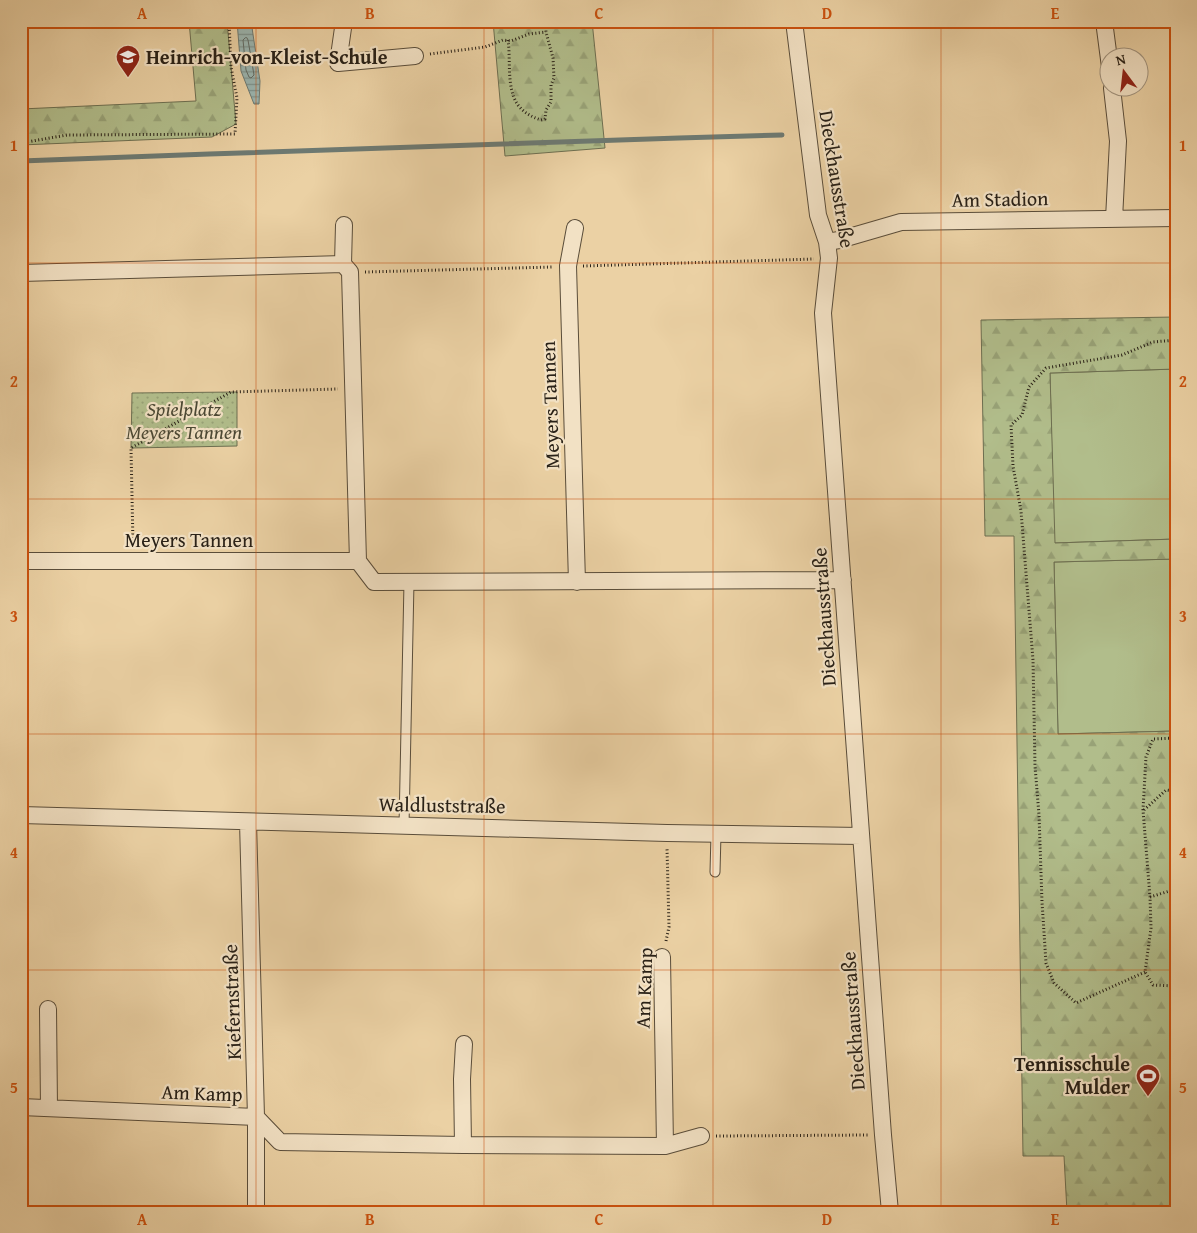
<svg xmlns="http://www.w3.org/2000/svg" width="1197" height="1233" font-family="'Gentium Book Plus',serif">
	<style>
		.green { fill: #b1bd8b; stroke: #6d6f51 }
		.forest { fill: url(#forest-firs); stroke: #6d6f51 }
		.park { fill: url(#park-dots); stroke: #6d6f51 }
		.water { fill: url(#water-rules); stroke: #6d7a73 }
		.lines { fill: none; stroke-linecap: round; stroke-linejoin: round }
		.shore { stroke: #626b64; stroke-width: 1 }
		.stream { stroke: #6d7a73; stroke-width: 5 }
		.lane-casing { stroke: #5a4d3a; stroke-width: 11 }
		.street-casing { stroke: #5a4d3a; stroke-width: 18 }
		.path { stroke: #292117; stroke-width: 3; stroke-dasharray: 1 2.5; stroke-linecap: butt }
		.lane { stroke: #f2e1c4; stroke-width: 9 }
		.street { stroke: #f2e1c4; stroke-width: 16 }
		.grid { fill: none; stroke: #cb510e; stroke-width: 1; stroke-opacity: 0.55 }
		.labels { text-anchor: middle; stroke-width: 4.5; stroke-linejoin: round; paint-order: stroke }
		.poi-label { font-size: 20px; font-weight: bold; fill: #292117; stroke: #f2e1c4; text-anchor: start }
		.street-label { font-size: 20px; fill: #292117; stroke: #f2e1c4 }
		.park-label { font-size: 20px; font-style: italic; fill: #4b4834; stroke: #f2e1c4 }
		.neatline { fill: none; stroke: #cb510e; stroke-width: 2 }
		.grid-label { font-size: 16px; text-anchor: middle; font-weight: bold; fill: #cb510e }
	</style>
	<defs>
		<pattern id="forest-firs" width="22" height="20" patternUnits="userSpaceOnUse" patternTransform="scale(1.25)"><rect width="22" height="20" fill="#b1bd8b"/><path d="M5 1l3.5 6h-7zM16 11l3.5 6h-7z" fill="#98a277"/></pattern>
		<pattern id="park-dots" width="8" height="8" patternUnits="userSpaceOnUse" patternTransform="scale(1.25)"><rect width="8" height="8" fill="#b1bd8b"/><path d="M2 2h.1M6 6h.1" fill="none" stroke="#98a277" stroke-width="1.8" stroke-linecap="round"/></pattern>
		<pattern id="water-rules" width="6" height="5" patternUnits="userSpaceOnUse" patternTransform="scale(1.25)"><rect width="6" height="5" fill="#9bb5b0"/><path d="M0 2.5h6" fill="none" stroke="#7e938e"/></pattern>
	</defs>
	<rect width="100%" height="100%" fill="#ebd1a4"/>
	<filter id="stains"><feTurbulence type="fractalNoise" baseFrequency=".004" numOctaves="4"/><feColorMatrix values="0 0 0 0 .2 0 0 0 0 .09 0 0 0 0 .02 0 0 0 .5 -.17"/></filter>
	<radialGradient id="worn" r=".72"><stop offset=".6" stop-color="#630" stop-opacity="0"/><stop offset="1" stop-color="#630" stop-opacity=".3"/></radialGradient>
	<path class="green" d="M1176,369v170l-122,4 -4,-170z
		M1176,559v172l-118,3 -4,-172z"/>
	<path class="forest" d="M189,21h38l9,103 -24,13 -191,8v-36l175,-8z
		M493,21h99l13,127 -100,8z
		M1176,317v52l-126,4 5,170 121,-4v20l-122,3 4,172 118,-3v481h-109l-3,-56h-41l-9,-620h-29l-4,-216z"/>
	<path class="park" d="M237,392v54l-106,2 1,-55z"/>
	<path class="water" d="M237,21h14l9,60 -1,23h-5l-13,-33z"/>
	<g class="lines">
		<path class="shore" d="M247,38l1,2 6,35 -3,3 -2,-1 -3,-7 -3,-30 2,-2z"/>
		<path class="stream" d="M21,161l188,-7 470,-16 103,-3"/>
		<defs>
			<path id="lane" d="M404,826l5,-244
				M715,872l1,-38"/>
			<path id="street" d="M344,21l-6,42 77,-7
				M794,21l24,194 9,27 2,16 -6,55 60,822 7,77
				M1104,21l6,46
				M1112,88l6,53 -4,78
				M575,228l-7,38 9,316
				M827,242l12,-2 62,-18 275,-4
				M343,264l1,-39
				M21,273l322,-9 7,8 8,289
				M21,561h337l16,21 469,-2
				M21,815l646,18 194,3
				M248,822l8,295v95
				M662,957l3,189
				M48,1009l1,99
				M21,1107l235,10 24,25 183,3 202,1 36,-10
				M463,1145l-1,-66 2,-35"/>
		</defs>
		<use href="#lane" class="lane-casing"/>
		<use href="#street" class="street-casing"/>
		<path class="path" d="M508,40c3,20 -2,48 10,65 6,8 14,12 23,15l4,-1 1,-9 5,-8v-17l3,-7 -1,-20 -7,-26 -1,-11
			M430,54l55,-7 18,-7 8,1 18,-7 17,-2
			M21,143l46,-8 168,-1 2,-36 -6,-31 -2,-46
			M583,266l231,-7
			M365,272l187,-5
			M133,545l-2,-97 100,-56 107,-3
			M1176,738l-23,1 -7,18 -3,53 7,87 1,31 -6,44 8,13 23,1
			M1144,810l22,-20 10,1
			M1150,897l26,-8
			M666,941l3,-14 -2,-79
			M1145,972l-69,31 -22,-20 -8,-20 -4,-61 -3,-87 -4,-49 -2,-106 -12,-149 -8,-45 -2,-41 11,-10 7,-28 17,-19 76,-13 31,-13 23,-2
			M716,1136l152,-1"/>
		<use href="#lane" class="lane"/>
		<use href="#street" class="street"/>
	</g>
	<path class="grid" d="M256,21v1191M484,21v1191M713,21v1191M941,21v1191M21,263h1155M21,499h1155M21,734h1155M21,970h1155"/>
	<defs>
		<symbol id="school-pin" viewBox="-11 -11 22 30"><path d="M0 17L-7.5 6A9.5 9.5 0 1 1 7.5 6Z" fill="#8f2418" stroke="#f2e1c4"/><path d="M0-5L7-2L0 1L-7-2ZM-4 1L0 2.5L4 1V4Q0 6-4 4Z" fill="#fff"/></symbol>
		<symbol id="stadium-pin" viewBox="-11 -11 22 30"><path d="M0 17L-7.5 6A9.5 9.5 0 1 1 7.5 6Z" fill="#8f2418" stroke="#f2e1c4"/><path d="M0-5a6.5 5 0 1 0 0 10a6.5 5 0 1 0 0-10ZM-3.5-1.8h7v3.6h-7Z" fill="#fff"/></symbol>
	</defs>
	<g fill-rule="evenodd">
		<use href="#school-pin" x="114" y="43" width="28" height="38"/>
		<use href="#stadium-pin" x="1134" y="1062" width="28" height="38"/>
	</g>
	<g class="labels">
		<g class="poi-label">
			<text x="146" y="64">Heinrich-von-Kleist-Schule</text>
			<text x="1130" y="1071" text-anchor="end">Tennisschule<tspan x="1130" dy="23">Mulder</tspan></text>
		</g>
		<g class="street-label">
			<text transform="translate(837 179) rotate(81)" y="7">Dieckhausstraße</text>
			<text transform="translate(1000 199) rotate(-1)" y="7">Am Stadion</text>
			<text transform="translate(550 405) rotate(-92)" y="7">Meyers Tannen</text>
			<text x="189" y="547">Meyers Tannen</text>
			<text transform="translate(824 617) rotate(-94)" y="7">Dieckhausstraße</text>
			<text transform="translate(442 805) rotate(1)" y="7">Waldluststraße</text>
			<text transform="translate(644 988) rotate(-88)" y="7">Am Kamp</text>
			<text transform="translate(232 1002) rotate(-92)" y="7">Kiefernstraße</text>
			<text transform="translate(853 1021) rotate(-94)" y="7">Dieckhausstraße</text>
			<text transform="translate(202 1093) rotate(2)" y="7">Am Kamp</text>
		</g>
		<g class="park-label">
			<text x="184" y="416">Spielplatz<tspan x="184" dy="23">Meyers Tannen</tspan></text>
		</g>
	</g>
	<rect width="1197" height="1233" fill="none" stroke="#ebd1a4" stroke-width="55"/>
	<g transform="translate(1124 72) rotate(345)"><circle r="24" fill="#f2e1c4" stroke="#a2947f"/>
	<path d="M0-4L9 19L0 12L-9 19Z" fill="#8f2418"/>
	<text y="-8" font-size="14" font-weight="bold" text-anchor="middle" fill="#292117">N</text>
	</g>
	<rect x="28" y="28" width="1142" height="1178" class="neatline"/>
	<g class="grid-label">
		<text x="142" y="19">A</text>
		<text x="370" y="19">B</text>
		<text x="599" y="19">C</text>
		<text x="827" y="19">D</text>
		<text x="1055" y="19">E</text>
		<text x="14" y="151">1</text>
		<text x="1183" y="151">1</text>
		<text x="14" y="387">2</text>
		<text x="1183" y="387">2</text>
		<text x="14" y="622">3</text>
		<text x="1183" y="622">3</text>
		<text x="14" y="858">4</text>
		<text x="1183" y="858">4</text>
		<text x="14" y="1093">5</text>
		<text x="1183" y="1093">5</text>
		<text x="142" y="1225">A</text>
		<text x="370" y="1225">B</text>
		<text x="599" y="1225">C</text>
		<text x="827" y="1225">D</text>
		<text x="1055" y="1225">E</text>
	</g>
	<rect width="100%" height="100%" filter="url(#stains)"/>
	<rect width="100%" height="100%" fill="url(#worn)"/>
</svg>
